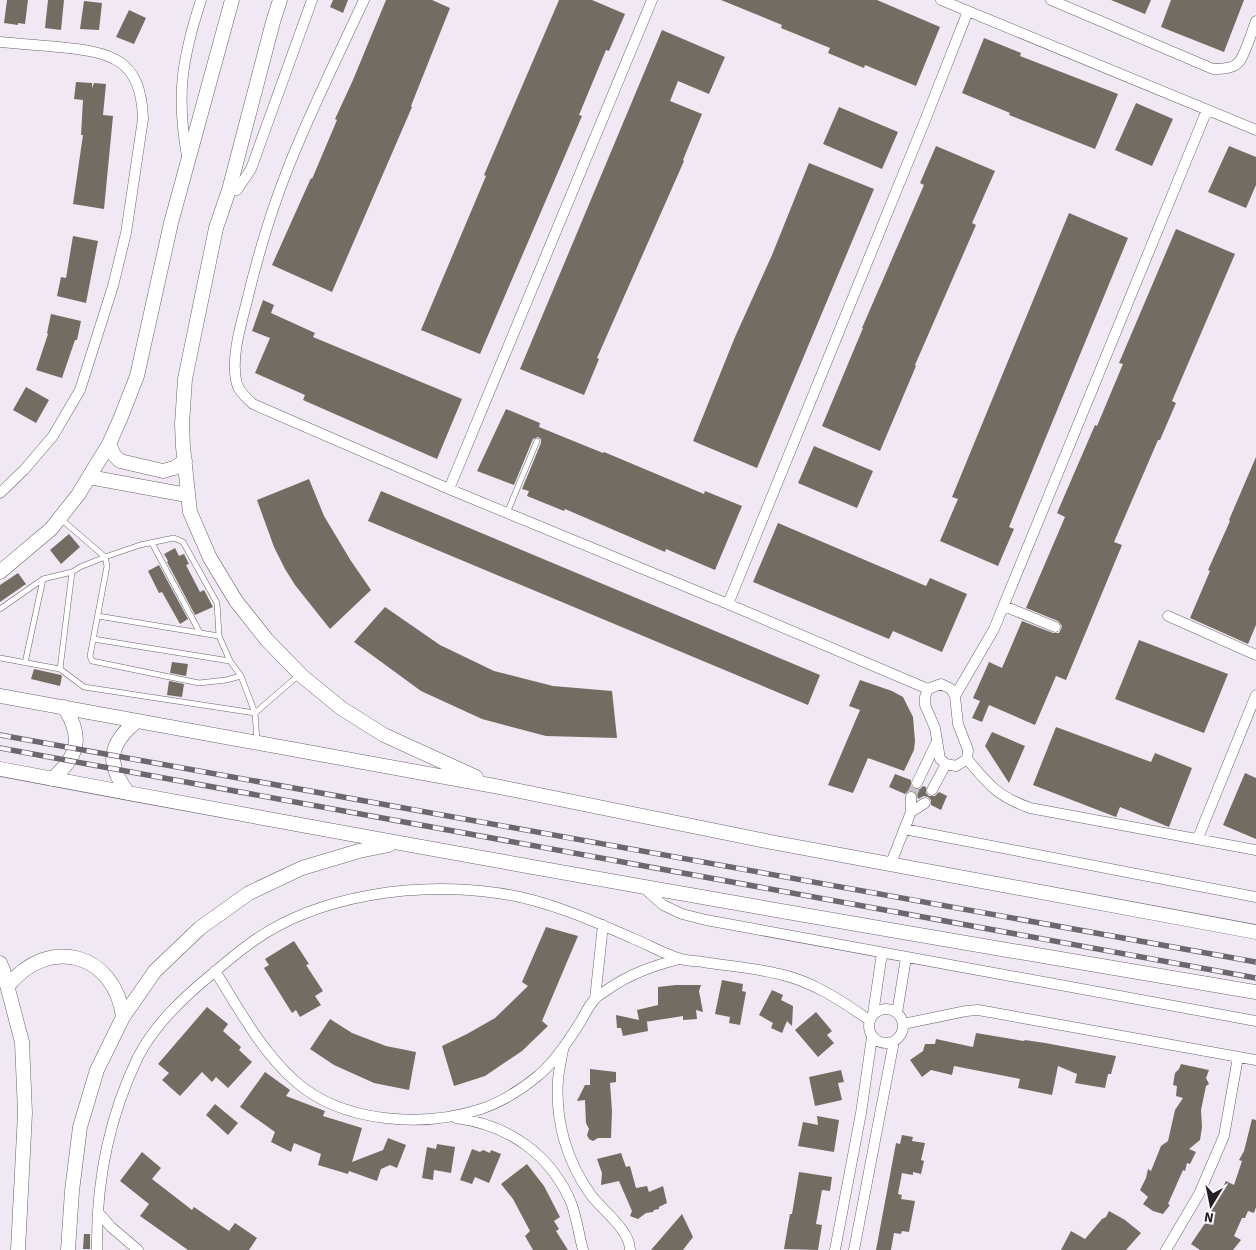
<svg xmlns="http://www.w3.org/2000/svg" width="1256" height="1250" font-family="'Source Sans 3',sans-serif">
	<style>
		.building { fill: #736c63 }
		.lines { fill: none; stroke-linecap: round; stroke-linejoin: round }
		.street-tunnel { stroke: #c7c1c9; stroke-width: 10; stroke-dasharray: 10 5; stroke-linecap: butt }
		.lane-casing { stroke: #69636c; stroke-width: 6 }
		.street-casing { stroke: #69636c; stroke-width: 11 }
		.secondary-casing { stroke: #69636c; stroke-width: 15 }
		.lane { stroke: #fff; stroke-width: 5 }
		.street { stroke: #fff; stroke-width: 10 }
		.secondary { stroke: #fff; stroke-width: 14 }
		.rail-casing { stroke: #6b676d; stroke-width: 5.5 }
		.rail { stroke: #fcf7fe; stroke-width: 4; stroke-dasharray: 11; stroke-linecap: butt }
	</style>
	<rect width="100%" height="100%" fill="#f0e9f3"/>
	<path class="building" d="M7,0h21l-3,24 -7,-1v2l-14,-2z
		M48,0h16l-3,30 -16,-2z
		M333,0h15l-5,13 -13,-6z
		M386,0h46l18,8 -39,98 1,1 -80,185 -60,-27 39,-87 1,1 25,-59 -2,-1 18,-39z
		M559,0h33l33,14 -16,37 -3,-1 -27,65 3,1 -102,238 -59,-24 65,-154 -2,-1z
		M721,0h156l63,27 -24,59 -51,-21 -1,3 -36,-15 2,-5 -49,-20 1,-3z
		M1111,0h40l-6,14z
		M1171,0h73l-20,52 -63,-25z
		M84,1l18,2 -3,27 -19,-1z
		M129,10l17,8 -12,26 -18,-7z
		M662,30l63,27 -16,37 -31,-13 -8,20 32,13 -19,46 1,1 -87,197 2,1 -15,36 -64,-26z
		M984,38l37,15 -1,3 98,38 -23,55 -86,-34 1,-2 -48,-20z
		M76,82l16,1v5l2,-5 12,1 -3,31 10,1 -9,93 -31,-5 10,-69h-2l2,-35 -9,-1z
		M1136,103l37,16 -21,47 -37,-16z
		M839,107l59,25 -16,37 -59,-25z
		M936,146l59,25 -23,52 4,2 -61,140 1,1 -36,85 -58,-25 41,-98h-1l62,-143 -4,-2z
		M1229,146l27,11v28l-10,23 -38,-16z
		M809,163l65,26 -117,279 -64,-27 42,-104 37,-82z
		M1069,213l59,25 -119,289 5,2 -16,37 -58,-25 18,-42 -6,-2z
		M1176,229l59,25 -63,147 4,2 -16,37h-2l-44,102 8,3 -56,135 -10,-4 -21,49 -46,-20 -7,17 -10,-4 8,-17 -7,-3 16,-36 13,6 20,-47 31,12h6l2,-4 1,-3 -4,-5 -32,-13 39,-91 -8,-4 38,-88 2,1 26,-62 -4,-1z
		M73,236l25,5 -12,62 -29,-7 4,-19 5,1z
		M263,300l11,5 -3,8 44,20 -2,4 149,62 -25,60 -134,-59 2,-5 -50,-22 15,-35 -18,-7z
		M51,314l30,7 -4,19h-2l-13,38 -26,-8 12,-36 -1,-1z
		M26,387l23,13 -13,23 -23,-13z
		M506,409l34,14 -1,4 64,26 1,-1 100,42 1,-3 37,15 -27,64 -49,-21 -1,3 -100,-43 -1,2 -37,-15 2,-5 -7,-2 19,-46v-4l-3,-2 -5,2 -19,46 -37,-14z
		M814,446l59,25 -16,37 -59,-25z
		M1256,457v168l-8,19 -58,-26 20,-47 -2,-1 22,-49 -1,-1z
		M309,479l15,37 27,45 20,29 -41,39 -35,-44 -10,-16 -11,-22 -17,-47z
		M381,491l439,184 -12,30 -440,-184z
		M778,523l148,63 4,-8 37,16 -25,58 -49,-21 -4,8 -136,-57z
		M69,534l11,13 -19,17 -11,-14z
		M175,548l4,8 5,-2 5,10 -3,1 14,27 4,-2 9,17 -18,8 -28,-53 1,-1 -4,-7z
		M159,565l29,54 -8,5 -18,-32 -3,1 -11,-22z
		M18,573l8,11 -26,18v-17z
		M385,607l55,38 54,26 59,15 59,5 5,47 -71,-2 -64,-17 -61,-28 -67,-49z
		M1139,640l89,34 -24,59 -89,-34z
		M172,662l16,2 -2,12 -16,-3z
		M34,669l27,6 1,1 -2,10 -29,-7z
		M860,680l32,11 11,6 10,20 2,24 -1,9 -10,21 -36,-13 -15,35 -25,-8 32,-75 -11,-4z
		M169,681l15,3 -2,13 -15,-2z
		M1056,727l95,35 4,-9 37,15 -23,59 -49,-20 -4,10 -83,-32z
		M992,732l33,14 -16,37 -24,-37z
		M1245,773l11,5v61l-33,-14z
		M895,774l16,6v6l4,3h5l3,-3 3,1v6l3,3h6l4,-4 8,4 -6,14 -10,-5v-5l-3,-3 -4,-1 -6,3 -1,-5 -3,-3h-6l-3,3 -16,-7z
		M546,927l32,9 -36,85 6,5 -26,25 -37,25 -31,10 -12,-40 25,-12 28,-16 33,-32 -6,-4z
		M294,941l15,23 -3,1 17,26 -8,5 6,9 -21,12 -4,-7 -4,3 -28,-45 5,-3 -4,-6z
		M722,980l21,4 -1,7 4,1 -6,33 -11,-2 1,-6 -15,-3z
		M676,985h25l-2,6 4,21 -7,-2 1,9 -14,1v-4l-38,6h2l1,9 -25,5 -2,-8h-4l-1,-13 23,5 -2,-10 21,-5v-18z
		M772,990l11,5 -2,5 12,6 -1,20 -5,-5 -5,12 -11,-5 2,-5 -14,-8z
		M207,1007l21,17 -5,7 18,16 -2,3 13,12 -24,26 -12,-11 -4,5 -10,-10 -22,24 -18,-16 7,-7 -11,-9z
		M816,1012l16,19 -5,4 7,8 -16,14 -23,-27z
		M330,1019l22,14 34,13 30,6 -7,38 -35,-7 -40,-18 -24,-16z
		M976,1033l48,8 1,-1 20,3 71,13 -5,18h-3l-3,14 -30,-5 2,-9 -19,-8 -6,29 -34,-7 2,-9 -66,-13 -2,9 -21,-5 -9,7 -12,-17 13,-9 2,-7h10l1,-5 37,8z
		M1181,1064l28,6 -3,8 3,6 -3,2 -5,24 1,17 -2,13 -11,9 7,3 -6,12 -3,-1 -2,8 -2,-1 -15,34 2,1 -7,9 -10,-3 -10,-7 5,-7 -8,-7 6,-12 2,-9 3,2 10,-25 7,-5 7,-31 8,-12 -7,-2 1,-10 -4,-1 2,-12 4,-4z
		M590,1069l26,3v10l-6,1 2,28 -1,27h-13l-5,3 -4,-2 -2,-4 2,-6 -3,-6 -1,-23 -8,1 8,-16h5z
		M841,1070l3,12 -6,1 4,17 -27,6 -6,-29z
		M265,1072l25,18 -4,6 39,15 -2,5 39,12 -10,34 31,-12 5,-12 18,7 -9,23 -7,-3 -9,4 -4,12 -28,-10 -1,3 -30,-9 3,-11 -27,-11 -3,9 -20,-10 4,-10 -35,-25z
		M215,1104l23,19 -10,12 -22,-20z
		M817,1116l22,4 -5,32 -36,-6 5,-24 15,3z
		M1252,1119l4,1v87l-2,6 -6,-2 -3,7h-3l-8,18 7,4 -8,10h-33l-9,-6 21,-31h-2l16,-32 8,4 8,-24 -3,-1 5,-9z
		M902,1135l11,2 -1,4 13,2 -4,17 3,1 -3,13 -8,-2v3l-11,-2 -4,21 4,1 -1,4 14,2 -6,31 -7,-1 -1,3 -7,-1 -3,17h-15l20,-107 4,1z
		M437,1144l18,3 -4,26 -17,-3 -1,10 -11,-2 5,-31 9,2z
		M472,1149l8,3 3,-2 7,3 1,-3 10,4 -12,29 -14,-6 -3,7 -12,-4z
		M142,1152l19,16 -9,11 40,31 2,-3 35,24 6,-8 22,15 -8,12h-61l-48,-34 9,-12 -29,-23z
		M621,1153l5,14 4,-1 6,22 11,-2 2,6 14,-6 4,17 -8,4v2l-5,1 -1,2 -7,1 -8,6 -3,-1 -5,-2 2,-5 -13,-30 -18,4 1,-12 -5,-14z
		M527,1164l17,22 16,31 -6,4 5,8 -3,2 12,19h-35l-8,-14 5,-5 -17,-32 -12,-15z
		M799,1172l33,5 -2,14 -8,-1 -6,34 6,1 -4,25 -34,-1 6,-35h2z
		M1109,1211l16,9 16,13 -15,17h-65l10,-19 14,8 17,-20 4,-2z
		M682,1214l11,23 -10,13h-32z
		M84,1234h6v15h-7z"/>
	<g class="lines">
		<path class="street-tunnel" d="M911,797l6,-14"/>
		<defs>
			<path id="lane" d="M507,513l30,-72
				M61,519l44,38 2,9 -17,90 2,5 107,22 27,-3 15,-4
				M152,543l48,90
				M0,609l43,-30 29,-7 8,-5 25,-10 35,-12 34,-7 9,4 34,61 2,33 11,25 11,15 14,37 2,28
				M98,616l121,20
				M93,639l137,22
				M0,658l60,11 12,-97
				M25,663l18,-84
				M60,669l24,18 171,26 45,-39"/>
			<path id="street" d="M364,0c-25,54 -52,108 -74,163 -18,45 -32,91 -43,138 -6,23 -17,59 -10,83 2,8 10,14 16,20l196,85 279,115 200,85
				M941,0l315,130
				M1051,0l162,69c8,0 20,0 26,-7 6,-7 13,-31 17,-41
				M0,42c19,2 39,3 58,5 53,5 83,11 85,72l-17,114 -13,53 -33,104 -27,46 -29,34 -24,23
				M187,156c-11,-61 -5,-97 14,-156
				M229,190h8l14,-21 61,-169
				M449,489l203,-489
				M728,604l198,-486 42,-107
				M1004,606l51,21
				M1168,616l88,39
				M941,684l10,5 4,7 3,28 10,26 -1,9 -11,7 -10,-2 -6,-5 -5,-31 -10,-23v-8l3,-8z
				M955,696l39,-67 213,-519
				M967,759c22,26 30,37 63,49l226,42
				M917,783l20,-42
				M932,790l14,-26
				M911,812l14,-9
				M904,829l352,68
				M1198,838l58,-143
				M891,863l20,-51v-15
				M643,887l20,18 19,9 24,6 550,101
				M215,971c24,38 46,80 80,110 47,42 128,47 186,28 21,-7 41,-20 58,-34 17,-15 30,-35 42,-54 4,-7 8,-16 14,-22 3,-4 8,-6 12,-9 22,-16 46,-24 72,-31
				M595,999l8,-74
				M869 1026a17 17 0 1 1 34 0a17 17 0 1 1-34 0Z
				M897,1013l9,-55
				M873,1014l9,-61
				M903,1024l63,-13 12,-1 278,50
				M563,1050c-2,10 -4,20 -5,30 -3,41 9,82 33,115 12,16 39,35 39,55
				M456,1118c53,7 96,37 116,87 5,15 7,30 11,45
				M98,1212l13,15 27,23
				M97,1250c-1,-66 12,-133 41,-193 17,-33 46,-60 74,-83 13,-11 26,-22 40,-32 67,-48 165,-60 245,-49 46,6 92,26 135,45 15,6 30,15 46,20 8,3 17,3 25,4 26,4 51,6 76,12 33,7 63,27 90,46
				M835,1250l26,-137 11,-76
				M854,1250l40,-209
				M1166,1250l33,-56 25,-58 14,-79"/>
			<path id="secondary" d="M280,0l-7,22 -44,168 -13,38 -31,151 -3,45 1,23 7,65 20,46 26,43 31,39 35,36 39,32 43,27 92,42
				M109,444l5,11 6,6 43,10 11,-3 11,-7
				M89,477l98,18
				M0,572l51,-43 27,-34 31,-51 12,-27 16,-41 34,-153 61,-223
				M0,696l500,91 271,55 485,90
				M0,769c418,79 837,153 1256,223
				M52,779c26,-22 32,-42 12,-72
				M128,793c-22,-29 -20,-49 9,-72
				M0,963l3,7 19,72 3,71 -7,137
				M8,986c40,-51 107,-33 115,31
				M68,1250l4,-59 8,-64 17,-57 26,-53 32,-46 45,-43 49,-35 53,-25 57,-17 30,-6"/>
		</defs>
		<use href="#lane" class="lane-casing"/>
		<use href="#street" class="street-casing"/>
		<use href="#secondary" class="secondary-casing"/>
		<use href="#lane" class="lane"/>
		<use href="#street" class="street"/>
		<use href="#secondary" class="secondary"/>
		<defs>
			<path id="rail" d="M0,735l1256,227
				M0,748l1256,230"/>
		</defs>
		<use href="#rail" class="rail-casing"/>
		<use href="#rail" class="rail"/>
	</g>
	<g transform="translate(1211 1205) rotate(190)" stroke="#fcf7fe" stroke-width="4" paint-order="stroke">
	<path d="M0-4L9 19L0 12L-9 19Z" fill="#211f22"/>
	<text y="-8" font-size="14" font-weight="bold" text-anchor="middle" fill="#211f22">N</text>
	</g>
</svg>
